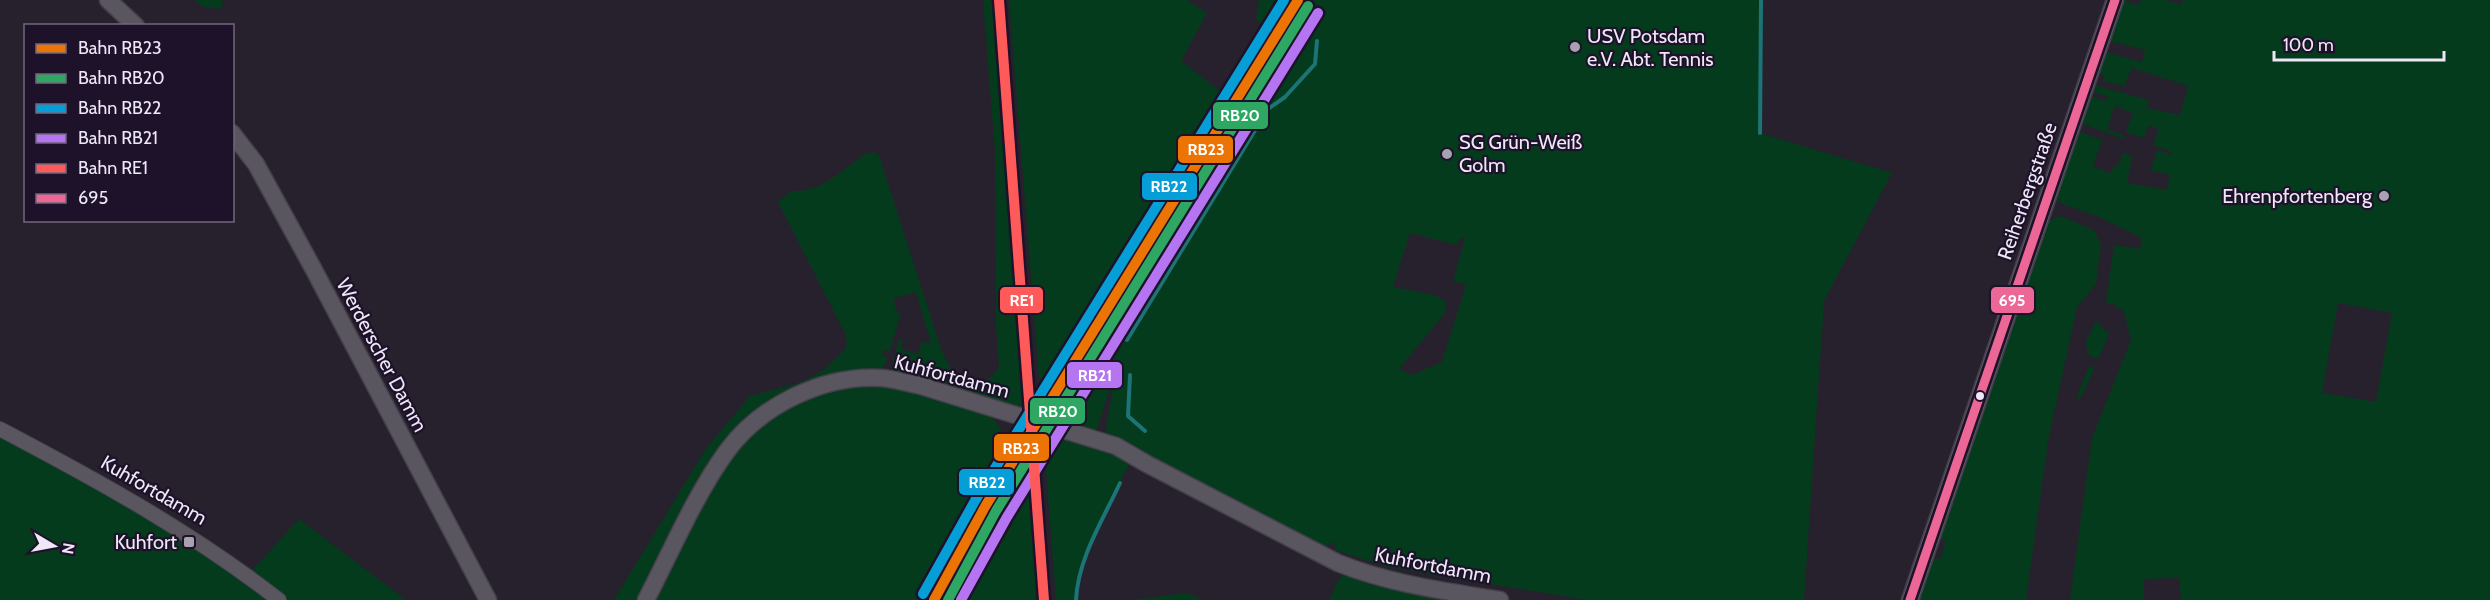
<svg xmlns="http://www.w3.org/2000/svg" width="2490" height="600" font-family="Cabin,sans-serif">
	<style>
		.green { fill: #053b1d; fill-rule: evenodd }
		.lines { fill: none; stroke-linecap: round; stroke-linejoin: round }
		.stream { stroke: #1c7476; stroke-width: 4 }
		.minor-casing { stroke: #443f4a; stroke-width: 16 }
		.tertiary-casing { stroke: #443f4a; stroke-width: 19 }
		.minor { stroke: #5a5660; stroke-width: 14 }
		.tertiary { stroke: #5a5660; stroke-width: 16 }
		.bus-1-casing { stroke: #1d1229; stroke-width: 14 }
		.bus-1 { stroke: #ec6796; stroke-width: 9 }
		.rail-1-casing { stroke: #1d1229; stroke-width: 15 }
		.rail-2-casing { stroke: #1d1229; stroke-width: 15 }
		.rail-3-casing { stroke: #1d1229; stroke-width: 15 }
		.rail-4-casing { stroke: #1d1229; stroke-width: 15 }
		.rail-5-casing { stroke: #1d1229; stroke-width: 15 }
		.rail-1 { stroke: #eb7405; stroke-width: 10 }
		.rail-2 { stroke: #2da762; stroke-width: 10 }
		.rail-3 { stroke: #069ed7; stroke-width: 10 }
		.rail-4 { stroke: #b575f3; stroke-width: 10 }
		.rail-5 { stroke: #ff5a5a; stroke-width: 10 }
		.poi-dot { fill: #a8a2b0; stroke: #1d1229; stroke-width: 2 }
		.bus-dot { fill: #eee7f7; stroke: #1d1229; stroke-width: 2 }
		.labels { text-anchor: middle; stroke-width: 4.5; stroke-linejoin: round; paint-order: stroke }
		.poi-label { font-size: 20px; fill: #eee7f7; stroke: #1d1229; text-anchor: start }
		.street-label { font-size: 20px; fill: #eee7f7; stroke: #1d1229 }
		.line-badge { stroke: #1d1229; stroke-width: 2 }
		.badge-label { font-size: 16px; text-anchor: middle; font-weight: bold; fill: #fff }
	</style>
	<rect width="100%" height="100%" fill="#27212d"/>
	<path class="green" d="M195,0h28l-2,9 -18,-2z
		M983,0h10l32,412 -133,-38 -1,-4 8,-31 4,1 -2,9 17,5 4,-12 9,1 -15,-51 -23,7 4,14 4,-1 -11,39 -6,-1 -2,6 6,2 -6,12 -59,20 56,-8 112,33 13,19 5,19 -59,95 -26,52h-310l93,-153 43,-51 52,-14 21,-12 19,-17 5,-8 -2,-12 -67,-131 13,-11c30,2 51,-21 74,-37l8,-2 6,3 62,194c4,7 8,20 15,24 15,10 37,12 43,-8l-3,-39 -1,-174z
		M1009,0h178l20,13 -26,48 48,37 -145,240 -37,49 -7,3z
		M1259,0h33l-21,32 -15,-12z
		M1305,0h456l-1,133 132,40 -68,128 -20,299h-217l-200,-33 -52,-17 -1,-9 -11,8 -218,-113 10,-64 -19,60 -48,-14 192,-310 36,-64zM1410,233l47,12 3,-8 5,2 -12,42 13,4 -24,77 -29,13 -14,-6 46,-56 1,-12 -11,-6 -42,-8z
		M2122,0l17,5 2,-5h24l16,5 2,-5h307v600h-309l-2,-22 -35,1v21h-74l22,-162 39,-98 -7,-28 -11,-8 -7,-1 8,-58 26,4 2,-11 -43,-21 -34,-12 -7,-4 -2,-6 21,-64 25,9 -9,27 18,6 3,-8 4,1 5,-13 9,3 -5,27 40,7 3,-16 -19,-3 6,-21 14,5 1,-3 -19,-7 6,-16 -11,-4 -4,13 -18,-6 7,-19 -18,-7 -8,23 18,7 -1,3 -44,-16 10,-27 16,5 2,-4 -16,-6 2,-6 55,15 -2,8 33,7 8,-29 -56,-18 -8,18 -21,-5 2,-5 -8,-2 8,-22 37,10 3,-12 -36,-9zM2338,303l54,10 -16,89 -54,-9z
		M2060,216l34,14 7,14 -5,40 -19,23 -29,134 -22,159h-109l15,-43 8,2 6,-18 -8,-2 109,-318z
		M2096,321l13,13 -10,23 -3,2 -8,-5 -2,-12z
		M2089,366h3l2,3 -13,29 -3,1 -1,-3z
		M0,429l248,146 51,-56 107,81h-406z
		M1043,430l13,3 75,27c-20,41 -53,96 -55,140h-20z
		M1027,451l10,149h-90l21,-42 44,-74 -4,-3z
		M1343,575l43,10 95,15h-151l7,-18z
		M1186,593l19,7h-73z"/>
	<g class="lines">
		<path class="stream" d="M1760,133l1,-133
			M1127,340l141,-231 17,-12 30,-33 2,-23
			M1130,375l-2,41 17,15
			M1076,600c2,-42 27,-80 44,-117"/>
		<defs>
			<path id="minor" d="M0,429c97,51 192,103 279,171"/>
			<path id="tertiary" d="M108,0l28,26
				M232,133l24,31 58,106 174,330
				M646,600c25,-48 49,-105 81,-149 34,-46 97,-77 155,-73 12,1 24,5 36,7l198,61 31,18 191,99c52,21 107,28 162,37
				M1910,600l205,-600"/>
		</defs>
		<use href="#minor" class="minor-casing"/>
		<use href="#tertiary" class="tertiary-casing"/>
		<use href="#minor" class="minor"/>
		<use href="#tertiary" class="tertiary"/>
		<defs>
			<path id="bus-1" d="M1910,600l205,-600"/>
		</defs>
		<use href="#bus-1" class="bus-1-casing"/>
		<use href="#bus-1" class="bus-1"/>
		<defs>
			<path id="rail-1" d="M934,600l52,-95 312,-505"/>
			<path id="rail-2" d="M948,600l48,-89 312,-505"/>
			<path id="rail-3" d="M923,594l53,-95 308,-499"/>
			<path id="rail-4" d="M961,600l46,-83 311,-504"/>
			<path id="rail-5" d="M999,0l45,600"/>
		</defs>
		<use href="#rail-1" class="rail-1-casing"/>
		<use href="#rail-2" class="rail-2-casing"/>
		<use href="#rail-3" class="rail-3-casing"/>
		<use href="#rail-4" class="rail-4-casing"/>
		<use href="#rail-5" class="rail-5-casing"/>
		<use href="#rail-1" class="rail-1"/>
		<use href="#rail-2" class="rail-2"/>
		<use href="#rail-3" class="rail-3"/>
		<use href="#rail-4" class="rail-4"/>
		<use href="#rail-5" class="rail-5"/>
	</g>
	<g class="poi-dot">
		<circle cx="1575" cy="47" r="6"/>
		<circle cx="1447" cy="154" r="6"/>
		<circle cx="2384" cy="196" r="6"/>
		<rect x="183" y="536" width="12" height="12" rx="3"/>
	</g>
	<circle class="bus-dot" cx="1980" cy="396" r="5"/>
	<g class="labels">
		<g class="poi-label">
			<text x="1587" y="43">USV Potsdam<tspan x="1587" dy="23">e.V. Abt. Tennis</tspan></text>
			<text x="1459" y="149">SG Grün-Weiß<tspan x="1459" dy="23">Golm</tspan></text>
			<text x="2372" y="203" text-anchor="end">Ehrenpfortenberg</text>
			<text x="177" y="549" text-anchor="end">Kuhfort</text>
		</g>
		<g class="street-label">
			<text transform="translate(2027 191) rotate(-71)" y="7">Reiherbergstraße</text>
			<text transform="translate(382 355) rotate(62)" y="7">Werderscher Damm</text>
			<text transform="translate(952 376) rotate(15)" y="7">Kuhfortdamm</text>
			<text transform="translate(154 490) rotate(30)" y="7">Kuhfortdamm</text>
			<text transform="translate(1433 565) rotate(11)" y="7">Kuhfortdamm</text>
		</g>
	</g>
	<g class="line-badge">
		<rect x="1212" y="101" width="57" height="29" rx="6" fill="#2da762"/>
		<rect x="1177" y="135" width="57" height="29" rx="6" fill="#eb7405"/>
		<rect x="1141" y="172" width="57" height="29" rx="6" fill="#069ed7"/>
		<rect x="999" y="286" width="45" height="28" rx="6" fill="#ff5a5a"/>
		<rect x="1990" y="286" width="45" height="28" rx="6" fill="#ec6796"/>
		<rect x="1066" y="361" width="57" height="28" rx="6" fill="#b575f3"/>
		<rect x="1029" y="397" width="57" height="28" rx="6" fill="#2da762"/>
		<rect x="993" y="433" width="57" height="29" rx="6" fill="#eb7405"/>
		<rect x="958" y="468" width="57" height="28" rx="6" fill="#069ed7"/>
	</g>
	<g class="badge-label">
		<text x="1240" y="121">RB20</text>
		<text x="1206" y="155">RB23</text>
		<text x="1169" y="192">RB22</text>
		<text x="1022" y="306">RE1</text>
		<text x="2012" y="306">695</text>
		<text x="1095" y="381">RB21</text>
		<text x="1058" y="417">RB20</text>
		<text x="1021" y="454">RB23</text>
		<text x="987" y="488">RB22</text>
	</g>
	<rect x="24" y="24" width="210" height="198" fill="#1d1229" stroke="#71677b" stroke-width="1.5"/>
	<rect x="36" y="44" width="30" height="9" fill="#eb7405" stroke="#71677b" stroke-width="1.5"/>
	<text x="78" y="54" font-size="18" fill="#eee7f7">Bahn RB23</text>
	<rect x="36" y="74" width="30" height="9" fill="#2da762" stroke="#71677b" stroke-width="1.5"/>
	<text x="78" y="84" font-size="18" fill="#eee7f7">Bahn RB20</text>
	<rect x="36" y="104" width="30" height="9" fill="#069ed7" stroke="#71677b" stroke-width="1.5"/>
	<text x="78" y="114" font-size="18" fill="#eee7f7">Bahn RB22</text>
	<rect x="36" y="134" width="30" height="9" fill="#b575f3" stroke="#71677b" stroke-width="1.5"/>
	<text x="78" y="144" font-size="18" fill="#eee7f7">Bahn RB21</text>
	<rect x="36" y="164" width="30" height="9" fill="#ff5a5a" stroke="#71677b" stroke-width="1.5"/>
	<text x="78" y="174" font-size="18" fill="#eee7f7">Bahn RE1</text>
	<rect x="36" y="194" width="30" height="9" fill="#ec6796" stroke="#71677b" stroke-width="1.5"/>
	<text x="78" y="204" font-size="18" fill="#eee7f7">695</text>
	<g transform="translate(54 546) rotate(100)" stroke="#1d1229" stroke-width="4.5" paint-order="stroke">
	<path d="M0-4.5L10 22L0 15L-10 22Z" fill="#eee7f7"/>
	<text y="-9" font-size="16" font-weight="bold" text-anchor="middle" fill="#eee7f7">N</text>
	</g>
	<path d="M2274 51v9h170v-9" fill="none" stroke="#eee7f7" stroke-width="3"/>
	<text x="2283" y="51" font-size="18" fill="#eee7f7" stroke="#1d1229" stroke-width="4.5" paint-order="stroke">100 m</text>
</svg>
